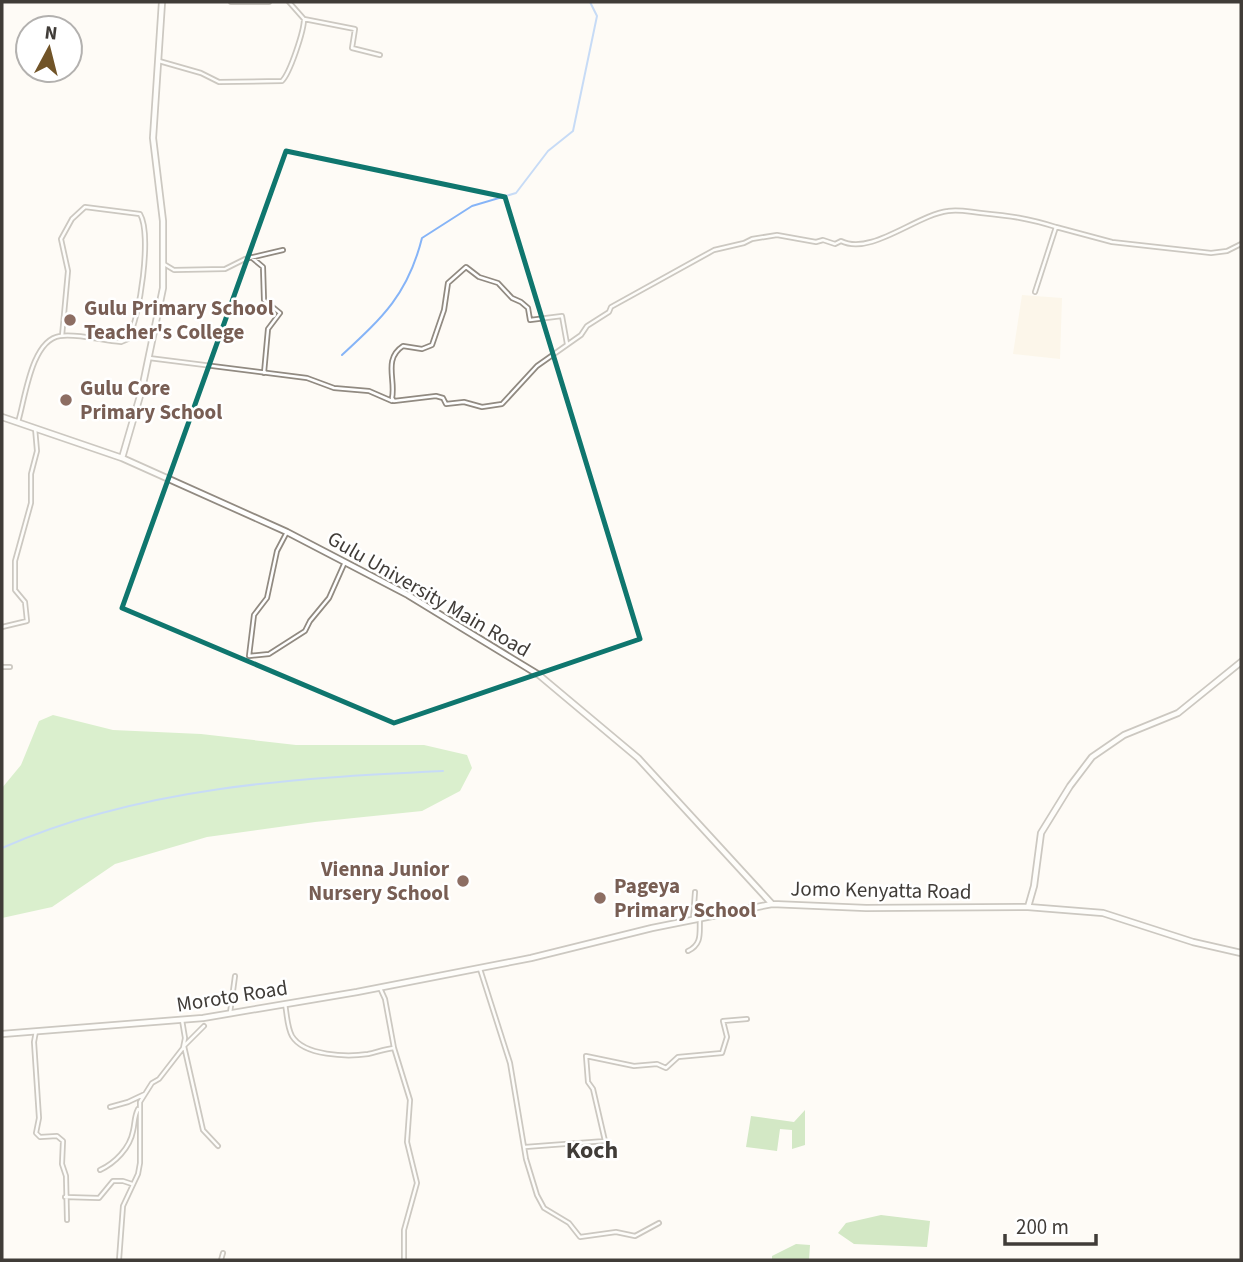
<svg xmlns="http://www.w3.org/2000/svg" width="1243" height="1262" font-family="'Source Sans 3',sans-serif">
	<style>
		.education { fill: #faf0db }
		.green { fill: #b0e09b }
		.forest { fill: #9fd089 }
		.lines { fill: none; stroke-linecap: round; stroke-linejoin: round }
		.stream { stroke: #86b4f7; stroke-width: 2 }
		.street-casing { stroke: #918a81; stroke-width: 6 }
		.secondary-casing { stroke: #918a81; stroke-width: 8 }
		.street { stroke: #fff; stroke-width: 2.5 }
		.secondary { stroke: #fff; stroke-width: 4.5 }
		.marked { fill: none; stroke: #0f766e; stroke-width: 5; stroke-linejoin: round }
		.education-dot { fill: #8d6e63; stroke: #fff; stroke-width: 2.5 }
		.labels { text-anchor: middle; stroke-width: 5; stroke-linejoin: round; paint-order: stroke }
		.education-label { font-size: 21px; font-weight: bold; fill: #785e54; stroke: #fff; text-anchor: start }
		.street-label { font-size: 21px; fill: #403c38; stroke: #fff }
		.quarter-label { font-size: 24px; font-weight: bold; fill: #403c38; stroke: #fff }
	</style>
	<rect width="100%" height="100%" fill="#fefbf6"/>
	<path class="education" d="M1022,295l40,3 -2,61 -47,-5z"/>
	<path class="green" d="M53,715l60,15 88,4 95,11h128l43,10 5,13 -12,23 -38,20 -107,11 -108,15 -92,27 -63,43 -50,11v-130l19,-23 18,-44z"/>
	<path class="forest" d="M805,1110v35l-13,4v-19l-12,-1 -3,22 -31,-4 5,-31 43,6z
		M881,1215l49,6 -3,26 -73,-3 -16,-11 8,-10z
		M796,1244l14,1 -1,15h-37v-4z"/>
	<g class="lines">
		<path class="stream" d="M342,355c41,-38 66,-61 80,-117l50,-32 44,-13 32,-42 25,-20 24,-115 -7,-14
			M2,848c138,-61 292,-70 441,-77"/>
		<defs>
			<path id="street" d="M231,2h38
				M289,2l15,17 51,10 -3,19 28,7
				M159,61l42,12 18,9 63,-1c8,-8 22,-50 22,-62
				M251,257l12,10 1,33 16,13 -12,16 -4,44
				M164,264l10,6 51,-1 20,-10 38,-9
				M1035,292l21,-65 56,15 99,11 16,-2 14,-7
				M567,344l-5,-28 -32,4 -2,-12 -7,-6 -9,-4 -14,-15 -19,-6 -13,-10 -18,16 -4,27 -12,35 -10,4 -19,-3c-20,13 -7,34 -11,52l2,3 42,-5 7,2 3,6 18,-2 18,5 20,-3 35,-38 44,-31 6,-9 22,-14 2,-5 103,-57 30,-7 8,-4 25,-4 39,7 7,-2 12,4 6,-3c30,15 75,-26 107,-30 11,-2 22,1 33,2 30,3 46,5 75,14
				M149,358l158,20 27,10 35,3 23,10
				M18,422c7,-22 13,-82 42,-86 17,-3 43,5 61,6l7,-3c12,-21 24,-105 12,-125l-55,-7 -13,12 -11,20 7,32 -6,65
				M287,532l-10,19 -10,47 -13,17 -5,41 20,-2 36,-23 5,-10 19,-23 16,-36
				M2,627l25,-6 -2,-19 -10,-12v-29l16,-58v-29l6,-23 -2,-23
				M2,667h8
				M693,919l2,-27
				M688,951c15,-7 11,-19 12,-33
				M480,969l30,94 16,96 11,36 7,13 25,15 11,14 36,-5 19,4 24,-13
				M380,988l5,11 9,49 16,52 -3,42 10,41 -13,47v30
				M285,1004c2,10 2,23 7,32 12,20 55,21 76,18 9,-2 17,-5 26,-6
				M230,1013l5,-37
				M204,1026l-20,20 19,84 15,16
				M36,1031l-2,11 5,76 -3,15 4,4 17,-1 6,5 -1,23 4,12 1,44
				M110,1107l18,-5 17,-8
				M525,1147l80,-6 -12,-52 -5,-7 -2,-26 48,10 23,-2 9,4 12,-11 44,-4 5,-16 -4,-16 24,-2
				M100,1170c15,-7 30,-22 33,-39 2,-8 1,-14 5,-22
				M65,1197l34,1 14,-17h10l9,3
				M119,1260l4,-54 15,-32 2,-11v-61l12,-19 7,-4 24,-31 2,-10 -3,-18
				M221,1260l2,-7"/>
			<path id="secondary" d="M2,417l120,41 165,74 121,63 131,80 99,83 134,146
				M122,458l20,-69 21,-101v-67l-10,-83 9,-136
				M1028,907l6,-21 7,-53 29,-47 22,-29 32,-22 54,-22 63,-51
				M2,1034l201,-16 154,-26 174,-34 121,-30 120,-24 94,4 162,-1 75,6 90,29 48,11"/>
		</defs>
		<use href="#street" class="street-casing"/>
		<use href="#secondary" class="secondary-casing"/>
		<use href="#street" class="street"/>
		<use href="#secondary" class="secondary"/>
	</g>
	<path d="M0 0H1243V1262H0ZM286,151l219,46 135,442 -246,84 -272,-115z" fill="#fefbf6" fill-opacity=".55" fill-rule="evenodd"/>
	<path class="marked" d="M286,151l219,46 135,442 -246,84 -272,-115z"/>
	<g class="education-dot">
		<circle cx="70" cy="320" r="7"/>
		<circle cx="66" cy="400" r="7"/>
		<circle cx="463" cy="881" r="7"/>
		<circle cx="600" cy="898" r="7"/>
	</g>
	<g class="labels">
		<g class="education-label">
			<text x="84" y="315">Gulu Primary School<tspan x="84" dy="24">Teacher's College</tspan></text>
			<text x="80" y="395">Gulu Core<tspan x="80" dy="24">Primary School</tspan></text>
			<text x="449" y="876" text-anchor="end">Vienna Junior<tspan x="449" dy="24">Nursery School</tspan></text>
			<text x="614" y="893">Pageya<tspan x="614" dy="24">Primary School</tspan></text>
		</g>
		<g class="street-label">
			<text transform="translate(429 594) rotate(30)" y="7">Gulu University Main Road</text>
			<text transform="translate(881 890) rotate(1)" y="7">Jomo Kenyatta Road</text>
			<text transform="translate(232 996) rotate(-9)" y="7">Moroto Road</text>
		</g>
		<g class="quarter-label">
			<text x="592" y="1158">Koch</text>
		</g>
	</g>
	<rect width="1243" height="1262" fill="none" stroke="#403c38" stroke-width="7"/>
	<g transform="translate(49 49) rotate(7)"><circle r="33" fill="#ffffff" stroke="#b3b1af" stroke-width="2"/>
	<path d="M0-5L12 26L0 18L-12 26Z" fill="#715428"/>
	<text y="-10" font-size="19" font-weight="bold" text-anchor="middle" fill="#403c38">N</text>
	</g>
	<path d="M1005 1234v10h91v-10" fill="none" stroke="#403c38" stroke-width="3.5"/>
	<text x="1016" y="1234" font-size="21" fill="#403c38" stroke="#ffffff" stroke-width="5" paint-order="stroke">200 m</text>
</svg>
